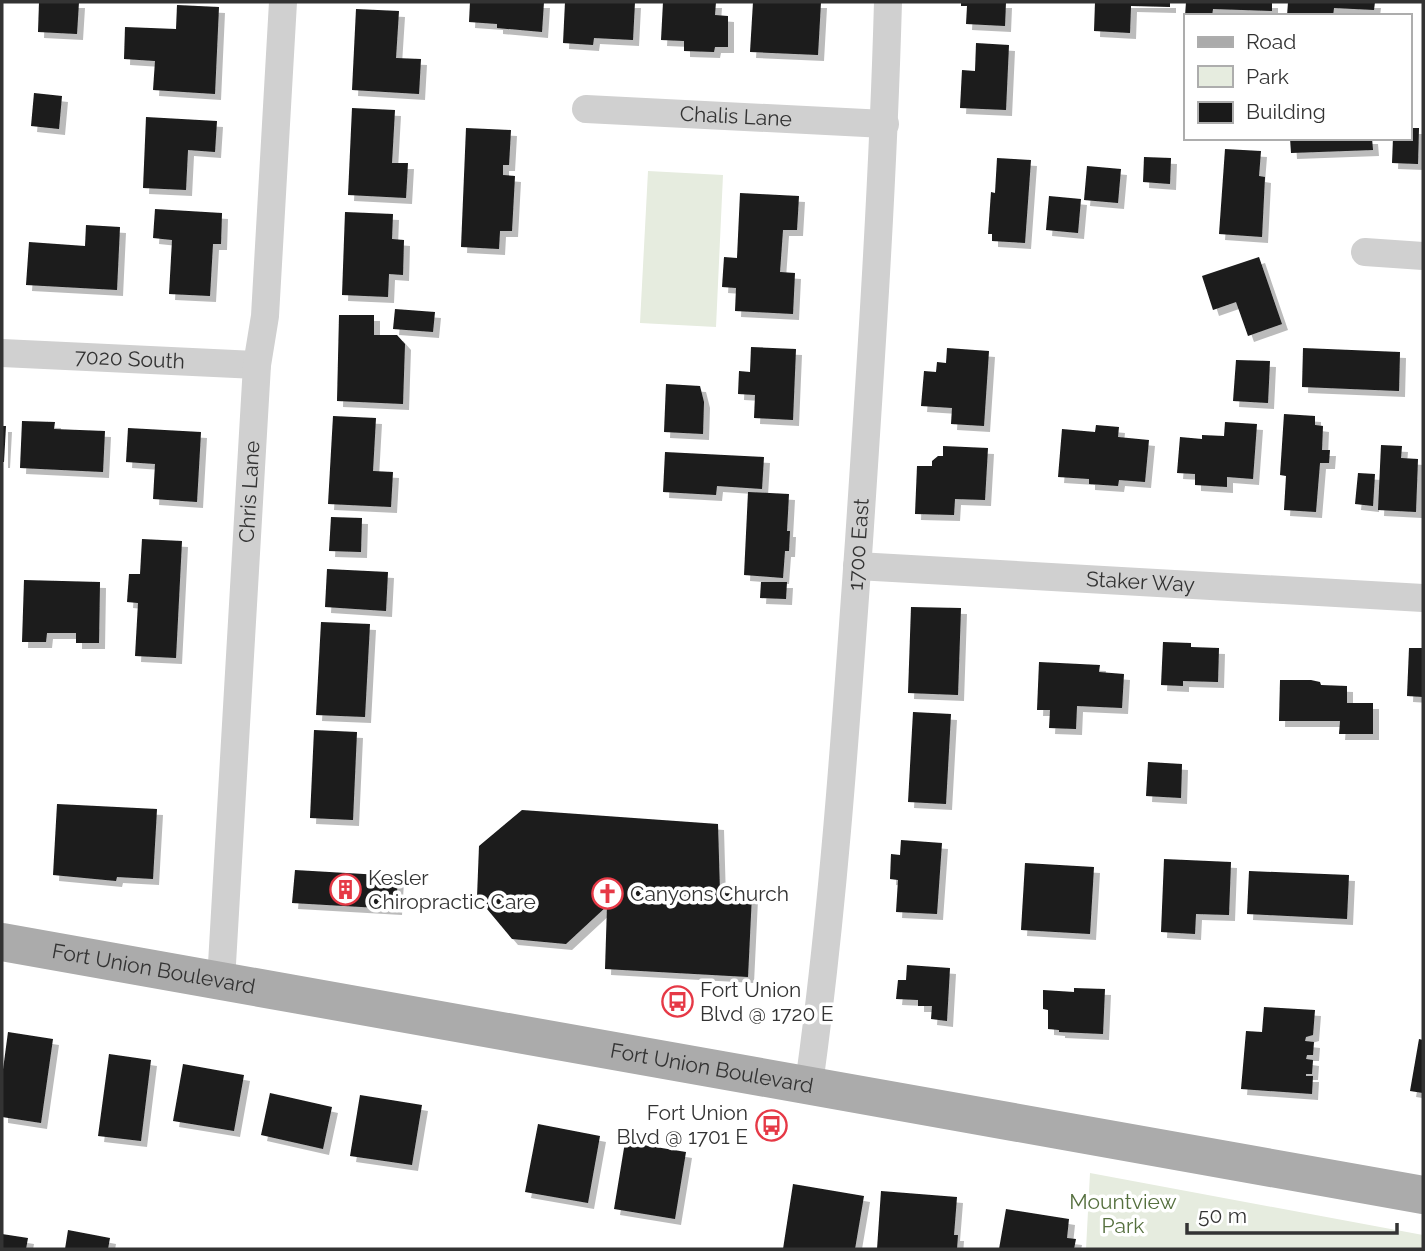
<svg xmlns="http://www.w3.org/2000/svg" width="1425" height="1251" font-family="Raleway,sans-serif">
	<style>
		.green { fill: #e6ecdf }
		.building { fill: #1a1a1a; filter: url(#shadow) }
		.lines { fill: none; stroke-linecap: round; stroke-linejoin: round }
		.minor { stroke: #d0d0d0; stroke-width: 28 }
		.primary { stroke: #ababab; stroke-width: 38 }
		.labels { text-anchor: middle; stroke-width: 7; stroke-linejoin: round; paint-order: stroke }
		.street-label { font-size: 21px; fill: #333; stroke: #fff }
		.poi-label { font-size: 21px; fill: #333; stroke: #fff; text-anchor: start }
		.park-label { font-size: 21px; fill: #56703f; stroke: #fff }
	</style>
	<defs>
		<filter id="shadow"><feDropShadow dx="6" dy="6" stdDeviation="0" flood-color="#0004"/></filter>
	</defs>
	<rect width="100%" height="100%" fill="#fff"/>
	<path class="green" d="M648,171l75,4 -7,152 -76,-4z
		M1090,1173l333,62v14h-337z"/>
	<path class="building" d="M39,2h40l-2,32 -39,-2z
		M470,2h74l-2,30 -45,-4v-4l-28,-2z
		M565,2h70l-2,38 -39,-2 -1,7 -30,-2z
		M663,2h53l-1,13 13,1v31h-13l-1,5 -30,-1v-10l-23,-1z
		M753,2h68l-3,53 -68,-3z
		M961,2h45l-1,24 -39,-2 1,-18h-6z
		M1095,2h75v5l-39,-1 -1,27 -36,-2z
		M1186,2h86v9l-59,-2 -1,7h-27z
		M1288,2h87l-1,8 -40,-2 -1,8h-46z
		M177,5l42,2 -4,87 -62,-4 2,-29 -31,-2 1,-32 51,2z
		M356,9l43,2 -3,47 25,1 -2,35 -67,-4z
		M1219,13l21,1v2h-22z
		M976,43l33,2 -3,65 -46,-2 2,-38 13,1z
		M34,93l28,3 -3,33 -28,-3z
		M352,108l43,2 -3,53h16l-2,35 -58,-3z
		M146,117l71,4 -2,31 -27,-2 -2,40 -43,-2z
		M466,128l45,2 -2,35h-6v10l12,1 -3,55h-12l-1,18 -38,-2z
		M1409,128h10l-1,36 -26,-1 1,-25h16z
		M1290,138h82l1,12 -82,3z
		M1225,149l36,2 -2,25 6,1 -3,60 -43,-3z
		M1144,157l27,1 -1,26 -27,-2z
		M997,158l34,2 -6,83 -33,-2v-7h-4l3,-42 4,1z
		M1087,166l34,3 -3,34 -34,-3z
		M740,193l59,3 -2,34h-14l-3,42 15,1 -2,41 -58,-3 1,-23 -14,-1 2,-30 13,1z
		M1049,196l32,3 -3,34 -32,-3z
		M155,209l67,4 -1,31h-8l-3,52 -41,-2 3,-54 -19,-2z
		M345,212l48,2 -1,25 12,1 -1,35 -14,-1 -1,23 -46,-2z
		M86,225l34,2 -3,63 -91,-5 3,-43 56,4z
		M1259,257l23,67 -34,12 -12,-34 -23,8 -11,-34z
		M395,309l40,3 -2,20 -40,-3z
		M339,315h35v20h23l8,9 -2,60 -66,-3z
		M751,347l45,2 -3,71 -39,-2 1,-23 -17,-1 1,-23 11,1z
		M947,348l42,3 -5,75 -33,-2 1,-16 -31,-2 3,-35 12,1 1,-10 9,1z
		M1303,348l97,4 -1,39 -97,-4z
		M1236,360l34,1 -2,42 -35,-2z
		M666,384l34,2 4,16 -1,32 -39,-2z
		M1284,414l31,2v9l8,1 -1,24h8l-1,13h-9l-4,49 -32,-2 2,-34 -6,-1z
		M333,416l43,2 -3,53 20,1 -2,35 -63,-3z
		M22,421l33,1 -1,7 51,2 -2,41 -83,-4z
		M1225,422l32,2 -4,55 -26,-2v10l-32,-2v-11l-18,-1 3,-36 22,2v-4l22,1z
		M1096,425l23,2 -1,10 31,3 -4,42 -26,-2 -1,6 -29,-2v-5l-31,-2 4,-48 33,3z
		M2,426h4l-2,36h-2z
		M128,428l73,4 -4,70 -44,-3 2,-35 -29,-2z
		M1381,445l21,1 -1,12 17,1 -2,53 -38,-2z
		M943,446l45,2 -3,52 -30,-1 -1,16 -39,-1 2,-48h15v-5l6,-5h5z
		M665,452l99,5 -2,32 -45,-3 -1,9 -53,-3z
		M1358,473l17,1 -2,32 -18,-2z
		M748,492l41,2 -2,37h3l-1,20h-4l-2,27 -39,-3z
		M331,517l31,1 -1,34 -32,-1z
		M142,539l40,2 -6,117 -41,-2 3,-53 -11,-1 2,-28h11z
		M327,569l61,3 -2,39 -61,-4z
		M24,580l76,2 -1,61h-23v-10h-29l-1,9h-24z
		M761,582h26l-1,17 -26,-1z
		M911,607l50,1 -3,87 -50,-2z
		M321,622l49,2 -5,93 -49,-2z
		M1163,642l28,1v4l28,1 -1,34 -35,-1v5l-22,-1z
		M1409,648h14v49l-16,-1z
		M1039,662l61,3 -1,7 25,2 -2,34 -45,-2 -1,23 -27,-1 1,-18h-13z
		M1280,680h31l9,2 1,3 26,1v17h26v31h-34l1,-13h-61z
		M913,712l38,2 -5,90 -38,-2z
		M314,730l43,2 -4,88 -43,-2z
		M1148,762l34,2 -1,34 -35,-2z
		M57,804l100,5 -4,70 -36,-2 -1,4 -63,-6z
		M522,810l196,14 2,69 32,1 -4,83 -143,-8 2,-63 -41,38 -54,-5 -35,-42 2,-51z
		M901,840l41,3 -5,71 -41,-2 2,-32 -8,-1 1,-25 9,1z
		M1164,859l67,3 -2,53 -33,-1 -1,20 -34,-2z
		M1025,863l69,4 -4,67 -69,-4z
		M295,870l103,6 -2,33 -104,-6z
		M1249,871l100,4 -2,44 -100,-5z
		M907,965l43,3 -3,53 -16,-2 1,-13h-14v-6l-22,-1 2,-19h8z
		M1074,988l31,1 -2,45 -44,-2v-2l-11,-1v-19l-5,-1v-19l31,2z
		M1264,1007l51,3 -2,25 -7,2 -1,4 9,1 -1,13h-6l-1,4 7,1 -1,14h-6v2h7l-1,18 -71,-5 5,-58 16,1z
		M8,1032l45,7 -12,84 -39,-6v-40z
		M1419,1039l4,1v53l-13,-2z
		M109,1054l42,6 -10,81 -43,-5z
		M183,1064l61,11 -10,56 -61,-10z
		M270,1093l62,14 -9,42 -62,-14z
		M360,1095l62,10 -10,60 -62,-9z
		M538,1124l62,12 -12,67 -63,-11z
		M625,1142l61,10 -11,67 -61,-10z
		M793,1184l71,12 -9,53h-72z
		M881,1191l76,6 -3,38h4l-1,14h-80z
		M1006,1209l63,10 -2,19 9,1 -2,10h-75z
		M68,1230l42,8 -2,11h-43z
		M2,1234l26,4 -2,11h-24z"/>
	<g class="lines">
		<g class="minor">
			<path id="s1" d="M586,109l299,15"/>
			<path d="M1365,252l58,4"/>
			<path id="s2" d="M2,353l255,12"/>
			<path id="s3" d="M857,566l566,32"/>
			<path id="s4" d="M221,981l36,-616 8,-49 18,-314"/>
			<path id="s5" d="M809,1084c25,-180 37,-361 50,-543 12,-180 24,-359 29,-539"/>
		</g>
		<path class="primary" id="s6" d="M2,942l1421,253"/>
	</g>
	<defs>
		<symbol id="building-ring" viewBox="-11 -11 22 22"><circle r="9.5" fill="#fff" stroke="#e63946" stroke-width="1.5"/><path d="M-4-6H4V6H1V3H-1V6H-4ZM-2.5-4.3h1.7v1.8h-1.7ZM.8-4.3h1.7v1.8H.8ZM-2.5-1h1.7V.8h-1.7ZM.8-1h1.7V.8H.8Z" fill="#e63946"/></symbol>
		<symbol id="church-ring" viewBox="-11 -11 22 22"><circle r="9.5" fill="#fff" stroke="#e63946" stroke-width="1.5"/><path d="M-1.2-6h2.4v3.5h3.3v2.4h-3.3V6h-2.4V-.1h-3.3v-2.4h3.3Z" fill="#e63946"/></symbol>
		<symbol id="bus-ring" viewBox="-11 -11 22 22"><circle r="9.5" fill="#fff" stroke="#e63946" stroke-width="1.5"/><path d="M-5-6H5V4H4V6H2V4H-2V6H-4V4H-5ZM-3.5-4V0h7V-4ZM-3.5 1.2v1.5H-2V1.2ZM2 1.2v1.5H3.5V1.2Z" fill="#e63946"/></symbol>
	</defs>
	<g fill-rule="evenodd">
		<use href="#building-ring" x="328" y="872" width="35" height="35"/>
		<use href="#church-ring" x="590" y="876" width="35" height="35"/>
		<use href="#bus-ring" x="660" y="984" width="35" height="35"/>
		<use href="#bus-ring" x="754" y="1108" width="35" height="35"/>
	</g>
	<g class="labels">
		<g class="street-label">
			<text dy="7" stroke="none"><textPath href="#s1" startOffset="150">Chalis Lane</textPath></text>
			<text dy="7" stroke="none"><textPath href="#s2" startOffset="128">7020 South</textPath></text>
			<text dy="7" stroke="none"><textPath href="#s4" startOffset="490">Chris Lane</textPath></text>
			<text dy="7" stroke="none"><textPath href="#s5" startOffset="542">1700 East</textPath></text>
			<text dy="7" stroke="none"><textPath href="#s3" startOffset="284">Staker Way</textPath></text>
			<text dy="7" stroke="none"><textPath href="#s6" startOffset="154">Fort Union Boulevard</textPath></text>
			<text dy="7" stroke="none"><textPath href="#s6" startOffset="721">Fort Union Boulevard</textPath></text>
		</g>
		<g class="poi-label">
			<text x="368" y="885">Kesler<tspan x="368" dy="24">Chiropractic Care</tspan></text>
			<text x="630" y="901">Canyons Church</text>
			<text x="700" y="997">Fort Union<tspan x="700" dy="24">Blvd @ 1720 E</tspan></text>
			<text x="748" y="1120" text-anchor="end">Fort Union<tspan x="748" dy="24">Blvd @ 1701 E</tspan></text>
		</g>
		<g class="park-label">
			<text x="1123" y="1209">Mountview<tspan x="1123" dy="24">Park</tspan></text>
		</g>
	</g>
	<rect width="1425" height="1251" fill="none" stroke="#333333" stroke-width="7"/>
	<rect x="1184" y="14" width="228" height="126" fill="#ffffff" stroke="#adadad" stroke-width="2"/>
	<rect x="1198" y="37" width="35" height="10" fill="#ababab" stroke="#adadad" stroke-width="2"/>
	<text x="1246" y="49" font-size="21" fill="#333333">Road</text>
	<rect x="1198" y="66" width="35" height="21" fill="#e6ecdf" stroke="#adadad" stroke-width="2"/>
	<text x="1246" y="84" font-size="21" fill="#333333">Park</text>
	<rect x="1198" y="102" width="35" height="21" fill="#1a1a1a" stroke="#adadad" stroke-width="2"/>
	<text x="1246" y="119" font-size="21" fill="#333333">Building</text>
	<path d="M1187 1223v10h210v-10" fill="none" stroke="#333333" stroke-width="3.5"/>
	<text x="1198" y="1223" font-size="21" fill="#333333" stroke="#ffffff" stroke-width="5" paint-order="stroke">50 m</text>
</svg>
